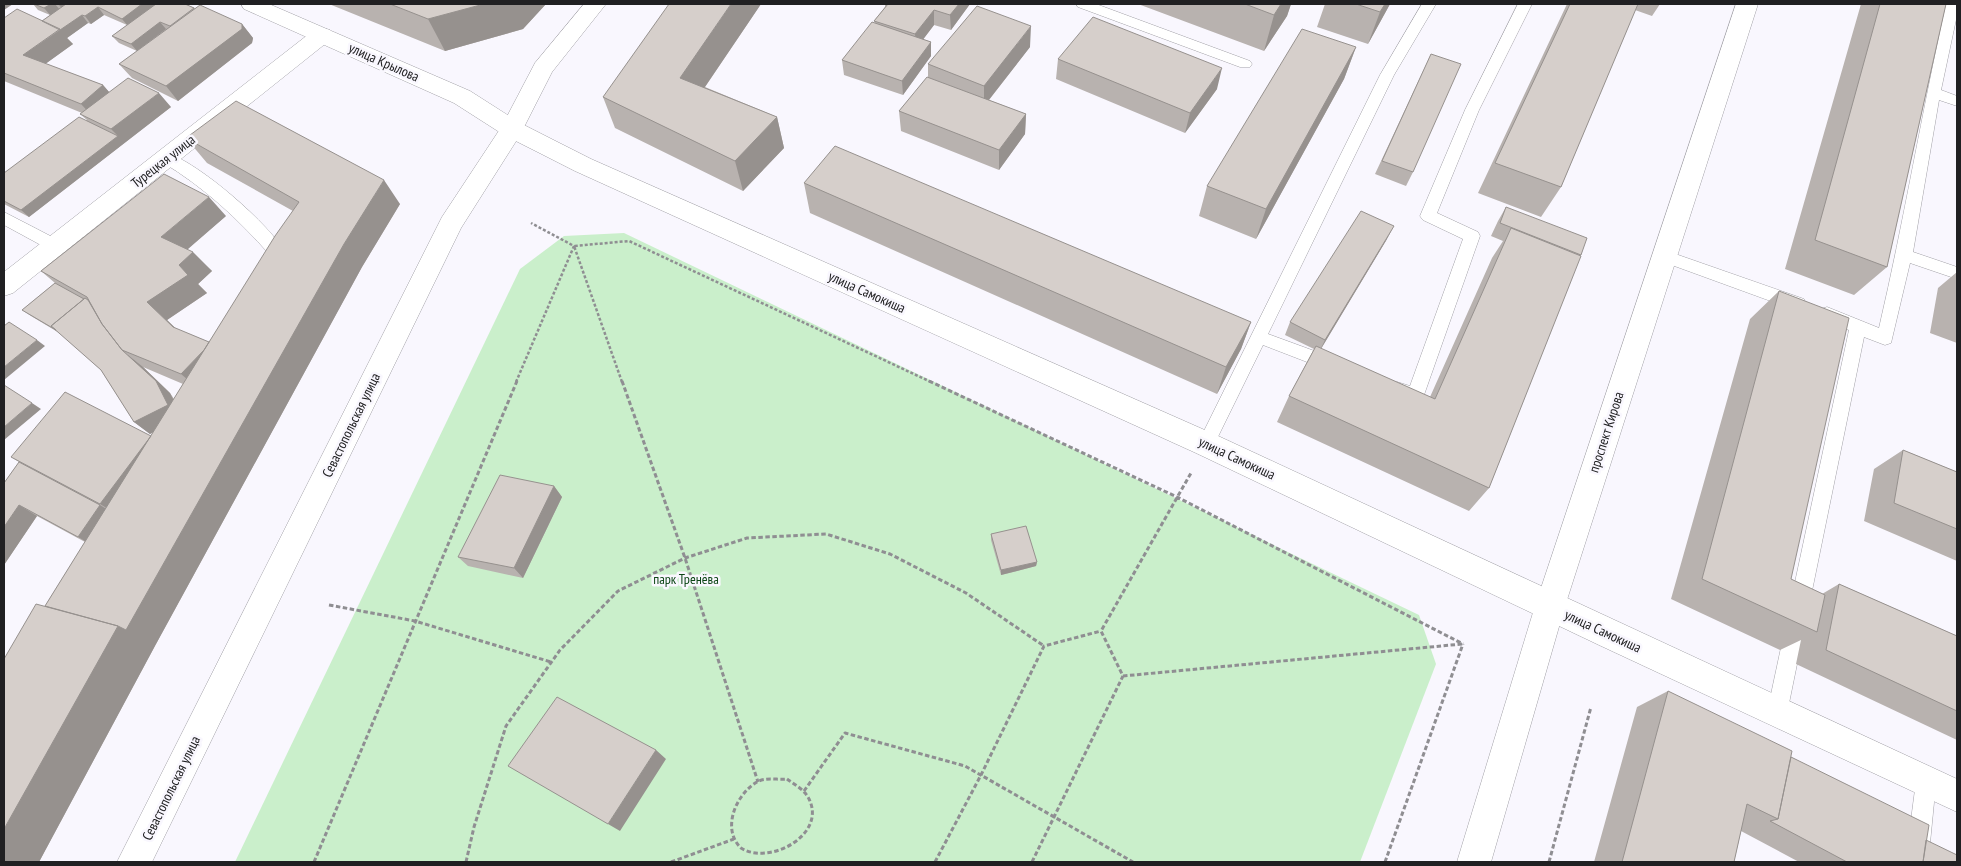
<svg xmlns="http://www.w3.org/2000/svg" width="1961" height="866" font-family="'PT Sans Narrow',sans-serif">
	<style>
		.green { fill: #caefcb }
		.lines { fill: none; stroke-linecap: round; stroke-linejoin: round }
		.service-casing { stroke: #a2a1a7; stroke-width: 1 }
		.minor-casing { stroke: #a2a1a7; stroke-width: 1 }
		.secondary-casing { stroke: #a2a1a7; stroke-width: 1 }
		.primary-casing { stroke: #a2a1a7; stroke-width: 1 }
		.path-far1 { stroke: #8f8e92; stroke-width: 2.5; stroke-dasharray: 3 2; stroke-linecap: butt }
		.path { stroke: #8f8e92; stroke-width: 3; stroke-dasharray: 4.5 2.5; stroke-linecap: butt }
		.service { fill: #fff; fill-rule: evenodd }
		.minor { fill: #fff; fill-rule: evenodd }
		.secondary { fill: #fff; fill-rule: evenodd }
		.primary { fill: #fff; fill-rule: evenodd }
		.wall { fill: #b8b2af; fill-rule: evenodd }
		.shaded-wall { fill: #96918e }
		.building { fill: #d6cfcb; stroke: #96918e }
		.labels { text-anchor: middle; stroke-width: 5; stroke-linejoin: round; paint-order: stroke }
		.street-label { font-size: 14px; fill: #202022; stroke: #f9f7fe }
		.park-label { font-size: 14px; fill: #0d4716; stroke: #f9f7fe }
	</style>
	<rect width="100%" height="100%" fill="#f9f7fe"/>
	<path class="green" d="M624,233l795,382 17,49 -76,198h-1125l285,-593 44,-33z"/>
	<g class="lines">
		<defs>
			<path id="service" d="M1076,4h20l154,57 2,3 -2,3h-10l-162,-60z
				M1422,4h14l-42,71 -126,259 71,26 2,5 -2,5 -6,2 -70,-27 -51,104 -6,3 -6,-3 -3,-5 3,-5 180,-364z
				M1518,4h14l-53,106 -42,103 41,19 2,4 -56,159 -3,5 -6,2 -24,-8 -3,-5 3,-5 6,-2 13,4 53,-147 -40,-19 -3,-4 45,-106z
				M1946,4h11v11l-16,75 16,6v10l-18,-6 -26,152 44,15v12l-47,-16 -19,80 -6,2 -21,-8 -77,376 -3,7 -7,3 -7,-3 -3,-7 82,-383 -28,-11 -2,-5 2,-5 6,-2 52,21c25,-107 43,-216 67,-324z
				M167,153c31,9 104,72 119,101l-6,13 -6,2 -6,-2 -2,-4 4,-8c-32,-36 -66,-68 -108,-93l-2,-4 2,-4z
				M4,212l58,30 2,4 -2,4 -6,2 -6,-2 -46,-25z
				M1664,250l140,49 2,5 -2,5 -6,2 -140,-51 -2,-4 2,-4z
				M1926,772l7,3 3,7 -6,61 -3,8 -8,3 -8,-3 -3,-8 8,-61 3,-7z"/>
			<path id="minor" d="M322,28l8,2 3,5 -3,5 -317,253 -9,3v-24l310,-242z"/>
			<path id="secondary" d="M241,4h28l201,87 50,32 71,36 625,276 741,344v33l-358,-167 -403,-192 -621,-282 -71,-36 -50,-32 -210,-94z"/>
			<path id="primary" d="M584,4h22l-54,68 -32,63 -59,93 -309,634h-35l325,-645 60,-91 33,-63z
				M1736,4h22l-193,602 -74,256h-34l78,-256z"/>
		</defs>
		<use href="#service" class="service-casing"/>
		<use href="#minor" class="minor-casing"/>
		<use href="#secondary" class="secondary-casing"/>
		<use href="#primary" class="primary-casing"/>
		<path class="path-far1" d="M516,382l58,-136 -43,-23
			M622,382l-48,-136 55,-5 302,141"/>
		<path class="path" d="M622,381l63,177 73,224
			M929,381l248,116 286,147
			M329,605l86,16 136,41
			M1123,676l339,-32
			M787,779c8,6 18,11 22,20 18,36 -40,67 -68,49 -20,-19 -5,-54 16,-66 8,-5 20,-2 30,-3z
			M804,791l41,-58 120,33 168,96
			M314,862l203,-481
			M466,862l8,-35 32,-101 54,-76 58,-59 67,-33 62,-20 79,-4 64,20 76,39 78,53
			M671,862l63,-23
			M935,862l46,-87 63,-129 57,-15
			M1032,862l91,-186 -22,-45 90,-158
			M1385,862l78,-218
			M1549,862l42,-155"/>
		<use href="#service" class="service"/>
		<use href="#minor" class="minor"/>
		<use href="#secondary" class="secondary"/>
		<use href="#primary" class="primary"/>
	</g>
	<path class="wall" d="M33,4h152l10,4 47,16 11,14 -1,5 -74,58 -46,-23 -13,-14 18,-13 -18,-8 -7,-7 15,-11 -23,-10 -13,9 -3,-1 -21,15 6,6 -28,20 58,21 6,7 62,15 -142,110 -25,-13v-31l83,-53 -7,-6 2,-1 -78,-32v-63l38,3 8,-6 -12,-5z
		M329,4h217l-23,25 -78,22z
		M761,4l-56,83 72,30 7,31 -41,43 -128,-63 -12,-31z
		M885,4h85l-19,26 -17,-5 -11,14 8,3v14l-28,39 -59,-20 -2,-15 33,-37 -1,-2 11,-14z
		M1138,4h153l-4,12 -23,35z
		M1325,4h65l-22,40 -51,-17z
		M1567,4h93l-8,12 -17,-6 -74,177 -20,30 -63,-24z
		M1861,4h85l-59,263 -33,28 -69,-26z
		M1030,47l-41,53 37,14 -1,20 -26,36 -98,-39 -2,-20 29,-34v-13z
		M1356,47l-12,32 -88,160 -57,-23 8,-30z
		M1431,54l-18,118 -7,14 -31,-12z
		M1058,59l159,30 -32,44 -129,-54z
		M186,138l214,66 -38,63 -206,377 -117,218h-35l41,-256 40,-64 -48,-26 -33,49v-82l15,-21 -8,-5 140,-21 2,-4 -3,2 -16,-12 -33,-52 -40,-36 -30,-18 -9,-6 33,-27 -14,-12 185,-55 -39,33 25,22 -14,13 9,9 -40,27 9,9 33,13 84,-131 -86,-48zM143,367l40,17 -9,15 -4,-6z
		M804,183l447,139 -10,27 -24,45 -407,-181z
		M1506,207l75,48 -92,233 -20,23 -192,-89 12,-26 25,-47 -29,-14 5,-13 97,-83 -66,110 109,48 62,-139 11,-17 -12,-5 7,-15z
		M1957,272v71l-27,-10 8,-45z
		M1779,291l12,288 31,15 17,-10 118,52v104l-161,-76 5,-24 -21,10 -109,-51 79,-280z
		M1903,450l54,22v89l-93,-40 10,-52z
		M554,486l8,11 -39,81 -55,-12 -10,-9z
		M991,534l46,28 -1,4 -35,9 -10,-35z
		M1668,691l123,66 135,83 31,22h-158l-58,-31 -7,31h-140l43,-155z"/>
	<path class="shaded-wall" d="M4,4h9l-9,6z
		M51,4h4l5,6 -9,6 -7,-8z
		M60,4h18l-12,8 -7,-7z
		M142,4h17l-31,22 -6,-7z
		M484,4h62l-23,25 -78,22 -17,-32z
		M731,4h30l-71,105 -10,-31z
		M959,4h11l-19,26 -1,-15z
		M1281,4h10l-4,12 -23,35 10,-36z
		M1385,4h5l-22,40 12,-32z
		M98,7l6,8 -13,9 -6,-8z
		M934,10v15l-18,24 -1,-15z
		M82,15l6,8 -21,15 6,6 -36,26 -14,-15z
		M160,22l6,7 -29,22 -6,-7z
		M242,24l11,14 -1,5 -74,58 -12,-15z
		M1031,26l-1,21 -46,59v-20z
		M931,42v14l-28,39 -1,-14z
		M1356,47l-12,32 -88,160 10,-30z
		M1222,68l-5,21 -32,44 5,-20z
		M103,85l13,15 -22,18 -13,-14z
		M159,93l12,14 -142,110 -8,-7 97,-74 -7,-7z
		M1026,114l-1,20 -26,36v-20z
		M777,117l7,31 -41,43 -8,-30z
		M384,180l16,24 -38,63 -206,377 -30,-14 218,-386z
		M209,197l17,19 -46,40 -19,-19z
		M1394,226l-7,13 -68,113 6,-12z
		M193,252l19,19 -14,13 9,9 -40,27 26,25 -20,-18 -26,-25 32,-37z
		M1251,322l-10,27 -24,45 9,-27z
		M37,340l8,6 -41,34v-13z
		M211,343l-10,48 -20,-17z
		M128,355l15,12 27,26 12,24 -32,17 -16,-12z
		M32,403l9,6 -37,31v-13z
		M151,436l-28,82 -23,-14z
		M554,486l8,11 -39,81 -9,-10z
		M19,505l18,11 -33,49v-38z
		M100,505l16,10 -21,32 -17,-10z
		M1037,562l-1,4 -35,9v-5z
		M118,626l38,18 -117,218h-35v-33z
		M656,750l10,9 -46,72 -12,-7z"/>
	<path class="building" d="M34,4h17l-7,4z
		M66,4h76l-20,15 -24,-12 -13,9 -3,-1 -22,15 -18,-9z
		M156,4h29l9,4 -24,18 -10,-4 -29,22 -19,-8z
		M390,4h94l-56,15z
		M669,4h62l-51,74 97,39 -42,44 -132,-64z
		M888,4h71l-9,11 -16,-5 -19,24 -41,-13z
		M1245,4h36l-7,11z
		M1356,4h29l-5,8z
		M1570,4h68l-77,183 -66,-24z
		M1880,4h66l-59,263 -72,-27z
		M200,5l42,19v5l-76,57 -47,-22z
		M977,6l54,20 -47,60 -56,-22z
		M17,9l43,20 -37,26 80,30 -22,19 -77,-31v-55z
		M1093,17l129,51 -32,45 -132,-54z
		M872,22l59,20 -29,39 -60,-21z
		M1302,29l54,18 -90,162 -59,-23z
		M1431,54l30,10 -48,108 -31,-11z
		M927,77l99,37 -27,36 -100,-39z
		M128,78l31,15 -48,36 -31,-15z
		M236,101l148,79 -40,64 -218,386 -8,-4 -73,-20 230,-370 24,-34 -113,-64z
		M79,117l39,19 -97,74 -17,-9v-28z
		M835,146l416,176 -25,45 -422,-184z
		M164,174l45,23 -48,40 32,15 -14,13 9,10 -41,27 26,25 36,15 -5,8 -23,24 -59,-24 -20,-26 -15,-27 -46,-26z
		M1506,207l81,31 -6,17 -81,-32z
		M1361,211l33,15 -69,114 -35,-18z
		M1511,228l70,28 -92,232 -200,-92 27,-50 119,53z
		M55,283l29,16 -33,27 5,4 -34,-20z
		M1779,291l70,27 -58,261 34,16 -8,37 -115,-53z
		M85,298l3,2 14,24 20,26 34,31 12,24 -34,17 -33,-52 -50,-44z
		M9,322l28,18 -33,27v-41z
		M4,385l28,18 -28,24z
		M65,392l86,44 -51,68 -89,-47z
		M1903,450l54,22v57l-63,-26z
		M19,462l81,43 -22,32 -59,-32 -15,22v-44z
		M500,475l54,11 -40,82 -56,-11z
		M1026,526l11,36 -36,8 -10,-36z
		M1839,584l118,52v75l-131,-61z
		M36,604l82,22 -114,203v-170z
		M1668,691l124,60 -14,68 -31,-15 -13,58h-112z
		M557,697l99,53 -48,74 -100,-58z
		M1791,757l138,68 -6,37h-76l-77,-41 8,-2z
		M1926,840l31,15v7h-34z"/>
	<g class="labels">
		<g class="street-label">
			<text transform="translate(384 62) rotate(24)" y="5">улица Крылова</text>
			<text transform="translate(163 161) rotate(-38)" y="5">Турецкая улица</text>
			<text transform="translate(867 292) rotate(24)" y="5">улица Самокиша</text>
			<text transform="translate(351 425) rotate(-64)" y="5">Севастопольская улица</text>
			<text transform="translate(1606 432) rotate(-72)" y="5">проспект Кирова</text>
			<text transform="translate(1237 458) rotate(25)" y="5">улица Самокиша</text>
			<text transform="translate(1603 631) rotate(25)" y="5">улица Самокиша</text>
			<text transform="translate(171 788) rotate(-64)" y="5">Севастопольская улица</text>
		</g>
		<g class="park-label">
			<text x="686" y="584">парк Тренёва</text>
		</g>
	</g>
	<rect width="1961" height="866" fill="none" stroke="#202022" stroke-width="10"/>
</svg>
